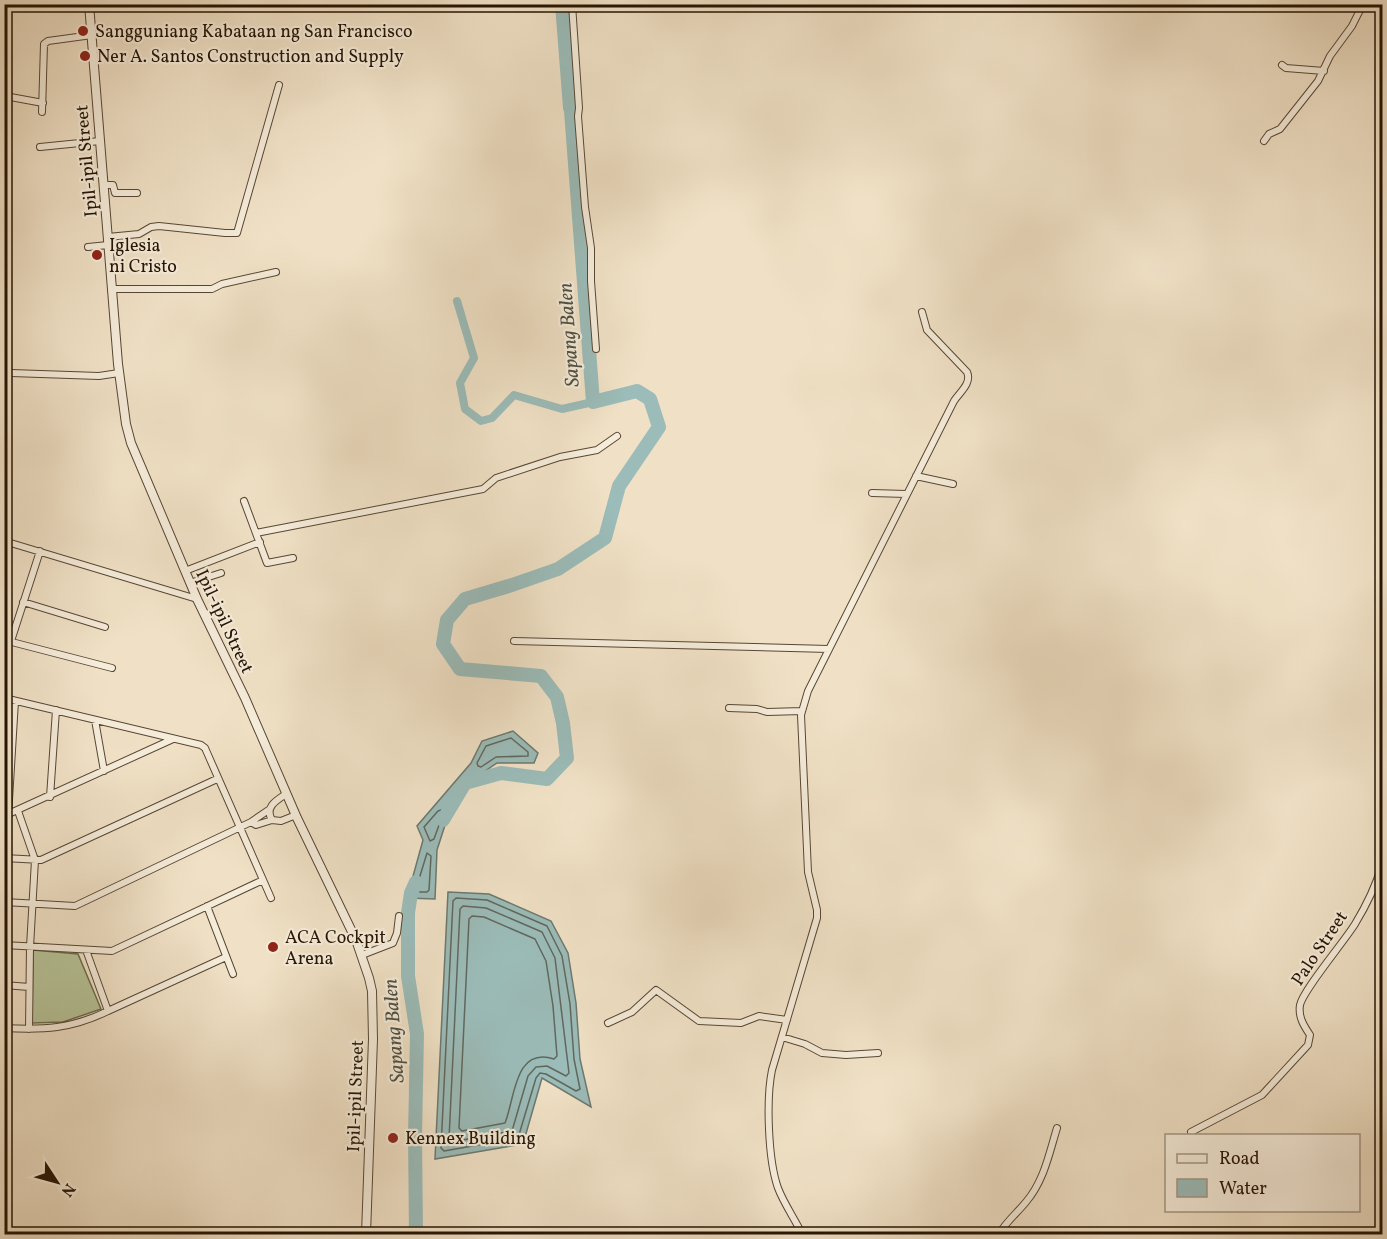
<svg xmlns="http://www.w3.org/2000/svg" width="1387" height="1239" font-family="Vollkorn,serif">
	<style>
		.green { fill: #b6c398; stroke: #6e6c4e; stroke-width: 1.5 }
		.water { fill: #9bbcb9; stroke: #6c7970; stroke-width: 1.5 }
		.lines { fill: none; stroke-linecap: round; stroke-linejoin: round }
		.shore { stroke: #60685e; stroke-width: 1.5 }
		.stream { stroke: #6c7970; stroke-width: 2 }
		.canal { stroke: #9bbcb9; stroke-width: 8 }
		.river { stroke: #9bbcb9; stroke-width: 14 }
		.minor-casing { stroke: #584734; stroke-width: 8 }
		.tertiary-casing { stroke: #584734; stroke-width: 10 }
		.minor { stroke: #f5ecda; stroke-width: 6 }
		.tertiary { stroke: #f5ecda; stroke-width: 8 }
		.poi-dot { fill: #8f2418; stroke: #f5ecda; stroke-width: 2 }
		.labels { text-anchor: middle; stroke-width: 4.5; stroke-linejoin: round; paint-order: stroke }
		.poi-label { font-size: 18px; fill: #251403; stroke: #f5ecda; text-anchor: start }
		.street-label { font-size: 18px; fill: #251403; stroke: #f5ecda }
		.water-label { font-size: 20px; font-style: italic; fill: #4e4f43; stroke: #f5ecda }
	</style>
	<rect width="100%" height="100%" fill="#f0e1c6"/>
	<filter id="stains"><feTurbulence type="fractalNoise" baseFrequency=".00333" numOctaves="4"/><feColorMatrix values="0 0 0 0 .2 0 0 0 0 .09 0 0 0 0 .02 0 0 0 .5 -.17"/></filter>
	<radialGradient id="worn" r=".72"><stop offset=".6" stop-color="#630" stop-opacity="0"/><stop offset="1" stop-color="#630" stop-opacity=".3"/></radialGradient>
	<path class="green" d="M33,950l45,4 23,55 -38,13 -31,1z"/>
	<path class="water" d="M513,731l25,22 -4,10h-37l-41,28 -19,59 -2,49 -28,-1 16,-58 -6,-14 54,-63 11,-22z
		M448,892l41,2 62,27 17,32 8,50 4,56 11,48 -49,-29 -19,66 -88,15z"/>
	<g class="lines">
		<path class="shore" d="M511,738l17,14v4l-32,1 -15,10 -3,-1 -1,-3 9,-17z
			M441,810l2,4 -9,25 -4,2 -6,-14 14,-16z
			M427,853l4,3 -2,34 -2,2h-9l-2,-3z
			M456,898l31,2 60,26 15,30 8,48 4,55 6,30 -4,2 -30,-17 -6,-1 -4,5 -18,60 -74,13 -3,-3 12,-247z
			M463,906l23,2 56,24 13,26 14,115 -3,3 -19,-10 -11,1 -8,9 -16,55 -60,11 -3,-3 11,-230z
			M472,916l12,1 51,22 11,22 7,45 4,50 -3,3c-40,-13 -39,40 -49,64l-43,8 -3,-3 10,-209z"/>
		<path class="stream" d="M637,391v-3"/>
		<path class="canal" d="M457,301l17,57 -14,25 5,26 16,12 11,-3 22,-23 48,14 31,-7"/>
		<path class="river" d="M562,4l8,104
			M443,820l22,-37 36,-10 46,6 20,-21 -4,-35 -6,-26 -16,-21 -81,-7 -17,-25 4,-24 18,-21 47,-14 46,-16 47,-31 14,-52 40,-59 -9,-28 -13,-8 -44,11 -22,-291
			M416,882l-5,11 -3,20v63l9,58 -2,102 1,98"/>
		<defs>
			<path id="minor" d="M572,4l7,104 -1,8 7,91 6,41v33l5,68
				M1282,65l4,3 38,3
				M4,98l1,-2 38,7
				M42,112l2,-68 4,-3 44,-6
				M1264,141l5,-7 11,-5 38,-48 12,-25 22,-30 11,-22
				M40,147l60,-6
				M104,185h9l2,8h22
				M108,237l31,-3 12,-7 8,-1 66,7h12l42,-148
				M88,247l20,-2
				M111,289h101l10,-5 54,-12
				M11,373l88,3 20,-3
				M916,476l37,8
				M872,493l34,1
				M244,501l23,62 26,-5
				M256,533l227,-44 13,-11 64,-21 37,-7 20,-14
				M4,541l193,58
				M185,571l75,-29
				M190,583l31,-10
				M23,602l82,25
				M4,640l108,28
				M11,641l29,-90
				M514,641l315,8
				M4,698l197,47 4,3 66,150
				M729,708l28,1 10,3 35,-1
				M95,720l9,51
				M286,794c-9,6 -22,13 -14,26l9,1 15,-6
				M50,797l6,-87
				M270,809l-19,13 5,3 16,-5
				M18,811l17,49 -5,87 -1,82
				M4,816l169,-77
				M8,816l7,-115
				M4,858l37,2 176,-81
				M4,902l71,4 176,-84
				M207,906l26,68
				M4,945l108,6 151,-71
				M86,950l22,61 118,-54
				M362,955l31,-12 4,-10 2,-17
				M4,985l25,2
				M608,1023l24,-11 24,-22 43,31 42,2 18,-7 28,4
				M4,1028c40,2 67,1 104,-17
				M782,1037l23,7 17,9 24,2 32,-2
				M1191,1132l71,-37 46,-50 2,-10c-6,-9 -12,-18 -10,-30 3,-15 44,-63 55,-81 11,-18 21,-39 27,-59
				M802,1234c-7,-15 -18,-30 -24,-46 -10,-28 -12,-89 -6,-118l45,-152v-8l-9,-38 -7,-157 7,-24 146,-290c6,-9 18,-18 13,-29l-40,-42 -5,-18
				M999,1234c7,-12 18,-21 27,-32 18,-21 23,-48 31,-74"/>
			<path id="tertiary" d="M89,4l29,360 8,60 5,19 66,156 48,99 52,120 59,122 13,38 3,13 1,48 -7,195"/>
		</defs>
		<use href="#minor" class="minor-casing"/>
		<use href="#tertiary" class="tertiary-casing"/>
		<use href="#minor" class="minor"/>
		<use href="#tertiary" class="tertiary"/>
	</g>
	<g class="poi-dot">
		<circle cx="83" cy="31" r="6"/>
		<circle cx="85" cy="56" r="6"/>
		<circle cx="97" cy="255" r="6"/>
		<circle cx="273" cy="947" r="6"/>
		<circle cx="393" cy="1138" r="6"/>
	</g>
	<g class="labels">
		<g class="poi-label">
			<text x="95" y="37">Sangguniang Kabataan ng San Francisco</text>
			<text x="97" y="62">Ner A. Santos Construction and Supply</text>
			<text x="109" y="251">Iglesia<tspan x="109" dy="21">ni Cristo</tspan></text>
			<text x="285" y="943">ACA Cockpit<tspan x="285" dy="21">Arena</tspan></text>
			<text x="405" y="1144">Kennex Building</text>
		</g>
		<g class="street-label">
			<text transform="translate(86 161) rotate(-95)" y="6">Ipil-ipil Street</text>
			<text transform="translate(225 621) rotate(65)" y="6">Ipil-ipil Street</text>
			<text transform="translate(1319 948) rotate(-56)" y="6">Palo Street</text>
			<text transform="translate(355 1096) rotate(-88)" y="6">Ipil-ipil Street</text>
		</g>
		<g class="water-label">
			<text transform="translate(568 335) rotate(-94)" y="7">Sapang Balen</text>
			<text transform="translate(393 1031) rotate(-94)" y="7">Sapang Balen</text>
		</g>
	</g>
	<rect width="1387" height="1239" fill="none" stroke="#f0e1c6" stroke-width="24"/>
	<rect x="6" y="6" width="1375" height="1227" fill="none" stroke="#251403" stroke-width="3"/>
	<rect x="12" y="12" width="1363" height="1215" fill="none" stroke="#251403" stroke-width="1.5"/>
	<rect x="1165" y="1134" width="195" height="78" fill="#f5ecda" stroke="#a29684" stroke-width="1.5"/>
	<rect x="1177" y="1154" width="30" height="9" fill="#f5ecda" stroke="#a29684" stroke-width="1.5"/>
	<text x="1219" y="1164" font-size="18" fill="#251403">Road</text>
	<rect x="1177" y="1179" width="30" height="18" fill="#9bbcb9" stroke="#a29684" stroke-width="1.5"/>
	<text x="1219" y="1194" font-size="18" fill="#251403">Water</text>
	<g transform="translate(57 1182) rotate(126)" stroke="#f5ecda" stroke-width="4.5" paint-order="stroke">
	<path d="M0-4.5L10 22L0 15L-10 22Z" fill="#251403"/>
	<text y="-9" font-size="16" font-weight="bold" text-anchor="middle" fill="#251403">N</text>
	</g>
	<rect width="100%" height="100%" filter="url(#stains)"/>
	<rect width="100%" height="100%" fill="url(#worn)"/>
</svg>
